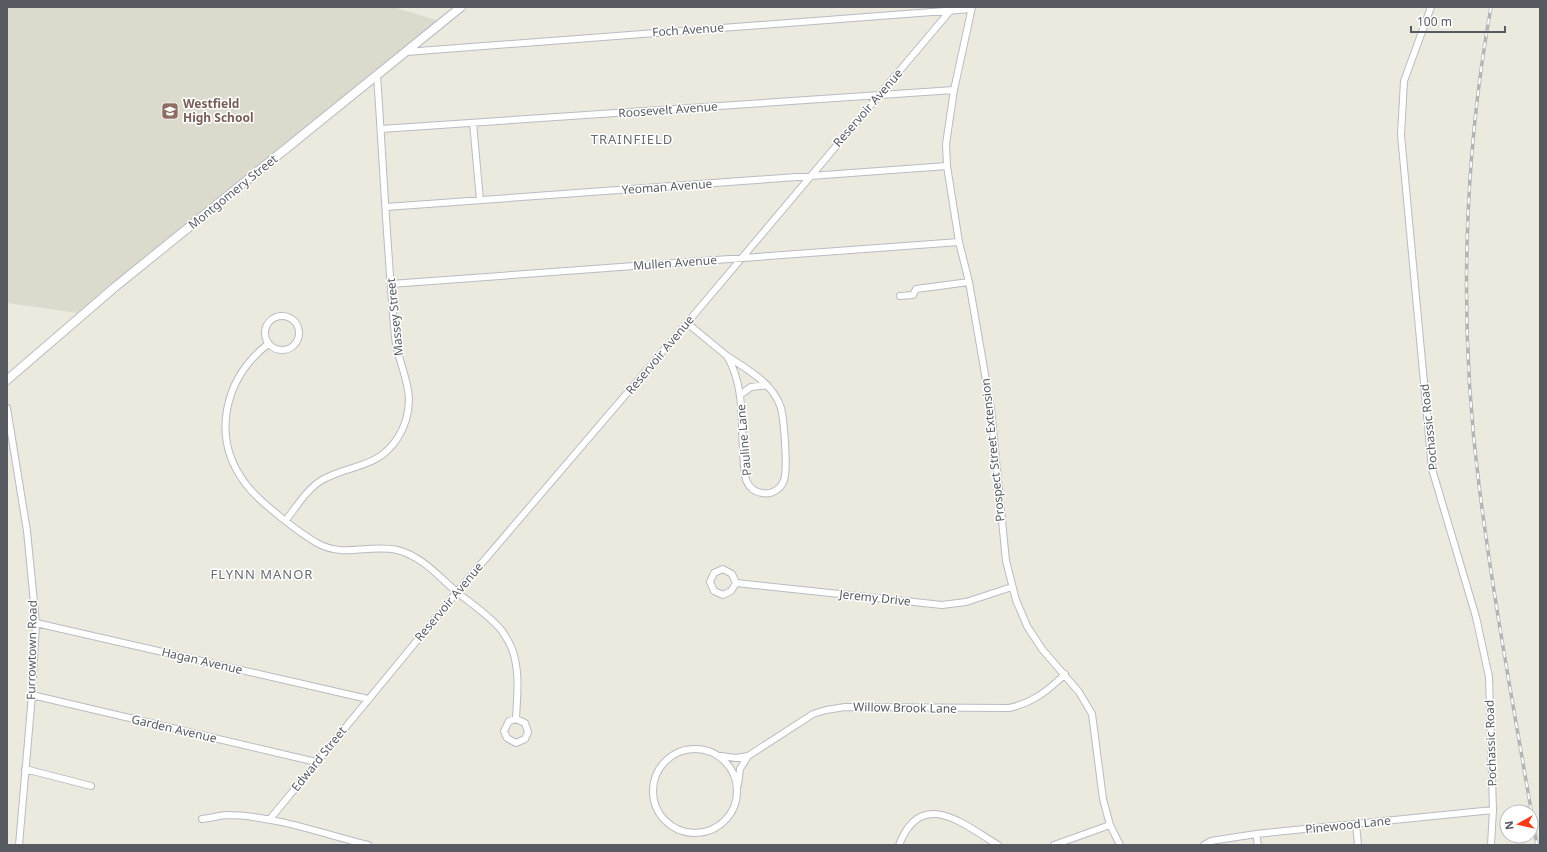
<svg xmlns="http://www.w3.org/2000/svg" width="1547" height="852" font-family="'Noto Sans',sans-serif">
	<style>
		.education { fill: #dcdacd }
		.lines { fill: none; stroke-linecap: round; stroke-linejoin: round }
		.minor-casing { stroke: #b9bbc2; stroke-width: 8 }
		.secondary-casing { stroke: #b9bcc4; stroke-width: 10 }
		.minor { stroke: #fff; stroke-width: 6 }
		.secondary { stroke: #fff; stroke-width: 8 }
		.rail-casing { stroke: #b3b4b4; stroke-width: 3.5 }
		.rail { stroke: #fff; stroke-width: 2; stroke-dasharray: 6; stroke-linecap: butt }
		.labels { text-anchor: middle; stroke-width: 3; stroke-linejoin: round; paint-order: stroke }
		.street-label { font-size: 12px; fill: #575b61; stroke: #fff }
		.education-label { font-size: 12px; font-weight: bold; fill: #785e54; stroke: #fff; text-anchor: start }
		.neighbourhood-label { font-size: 13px; letter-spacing: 1px; fill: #686d73; stroke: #fff }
	</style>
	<rect width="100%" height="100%" fill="#eceade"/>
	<path class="education" d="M7,7h386l50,15 -359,292 -77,-11z"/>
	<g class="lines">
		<defs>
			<path id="minor" d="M972,7l-18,83 -8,54 1,22 12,76 10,40 22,127 15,152 10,39 11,26 15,23 37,43 13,22 11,85 7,26 10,20
				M1431,7l-27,74 -3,54 31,334 44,148 13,60 4,133 -2,35
				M406,52l565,-43
				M473,123l7,77
				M381,129l573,-39
				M386,207l561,-41
				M391,284l568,-42
				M900,296l13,-1 3,-6 53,-7
				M265 333a17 17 0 1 1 34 0a17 17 0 1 1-34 0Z
				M687,323l40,33c22,37 11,83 19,124 3,7 8,12 16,13 10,2 19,-4 22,-13 4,-10 0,-60 -3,-72 -8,-25 -33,-38 -54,-52
				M268,344c-43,34 -58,92 -23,139 12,17 53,49 72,60 26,15 52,1 80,7 25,6 42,27 61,43 15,12 32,23 44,38 4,6 9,14 11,21 7,21 4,45 3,67l-7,2 -5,10 3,7 9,5 9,-4 3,-7 -3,-9 -9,-4
				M740,395l11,-8 16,-2
				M7,408l20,123 9,92 -4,72 -13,150
				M286,520c11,-14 21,-31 36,-40 28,-16 55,-11 75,-41 8,-12 12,-27 12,-40 -1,-22 -12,-41 -14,-62 -8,-87 -12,-175 -18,-262
				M736,583l-4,-9 -9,-5 -9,4 -4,9 4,9 9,4 8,-4 5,-8 206,22 24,-3 46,-15
				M36,623l332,76
				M32,695l284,67
				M653 791a42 42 0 1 1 84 0a42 42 0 1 1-84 0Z
				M721,756l15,2 12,-2
				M25,769l66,17
				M738,785l2,-16 8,-13 65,-42 13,-4 19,-3 164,1c23,-5 39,-17 56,-34
				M202,819c8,-1 16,-3 24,-4 45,0 98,19 142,30
				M270,819l187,-227 230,-269 263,-312
				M1356,824l2,21
				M1256,834l2,11
				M899,845c22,-58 64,-21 99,0
				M1054,845l56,-20
				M1204,845l7,-4 45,-7 237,-24"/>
			<path id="secondary" d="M7,380l108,-93 346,-280"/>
		</defs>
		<use href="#minor" class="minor-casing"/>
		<use href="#secondary" class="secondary-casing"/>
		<use href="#minor" class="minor"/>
		<use href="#secondary" class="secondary"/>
		<defs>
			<path id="rail" d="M1491,7c-28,155 -32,321 -12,478 15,120 38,240 58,360"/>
		</defs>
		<use href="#rail" class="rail-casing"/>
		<use href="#rail" class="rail"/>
	</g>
	<defs>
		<symbol id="school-square" viewBox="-11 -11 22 22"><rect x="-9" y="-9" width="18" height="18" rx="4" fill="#8d6e63" stroke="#fff"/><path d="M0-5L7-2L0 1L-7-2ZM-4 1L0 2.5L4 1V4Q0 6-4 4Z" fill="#fff"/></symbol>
	</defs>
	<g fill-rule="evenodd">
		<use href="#school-square" x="160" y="101" width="20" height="20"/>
	</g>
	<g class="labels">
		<g class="street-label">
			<text transform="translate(688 30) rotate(-4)" y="4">Foch Avenue</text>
			<text transform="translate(868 108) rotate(-49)" y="4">Reservoir Avenue</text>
			<text transform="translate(668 110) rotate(-4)" y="4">Roosevelt Avenue</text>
			<text transform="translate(667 187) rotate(-4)" y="4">Yeoman Avenue</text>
			<text transform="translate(233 192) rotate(-39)" y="4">Montgomery Street</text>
			<text transform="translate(675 263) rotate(-4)" y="4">Mullen Avenue</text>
			<text transform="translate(395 317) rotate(-96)" y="4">Massey Street</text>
			<text transform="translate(660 355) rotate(-50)" y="4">Reservoir Avenue</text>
			<text transform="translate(1429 427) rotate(-96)" y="4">Pochassic Road</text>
			<text transform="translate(744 440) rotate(-95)" y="4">Pauline Lane</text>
			<text transform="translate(993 450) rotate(-96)" y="4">Prospect Street Extension</text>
			<text transform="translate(875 598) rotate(6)" y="4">Jeremy Drive</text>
			<text transform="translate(449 602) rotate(-50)" y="4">Reservoir Avenue</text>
			<text transform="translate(32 650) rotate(-89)" y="4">Furrowtown Road</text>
			<text transform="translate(202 661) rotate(13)" y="4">Hagan Avenue</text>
			<text transform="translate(905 708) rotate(1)" y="4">Willow Brook Lane</text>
			<text transform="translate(174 729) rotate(13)" y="4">Garden Avenue</text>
			<text transform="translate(1491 743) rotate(-92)" y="4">Pochassic Road</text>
			<text transform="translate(319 759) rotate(-51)" y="4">Edward Street</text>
			<text transform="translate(1348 825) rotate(-6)" y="4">Pinewood Lane</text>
		</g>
		<g class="education-label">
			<text x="183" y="108">Westfield<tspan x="183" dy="14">High School</tspan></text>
		</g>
		<g class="neighbourhood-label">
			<text x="632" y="144">TRAINFIELD</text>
			<text x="262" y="579">FLYNN MANOR</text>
		</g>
	</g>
	<rect width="1547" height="852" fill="none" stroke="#575b61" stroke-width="16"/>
	<g transform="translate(1519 824) rotate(262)"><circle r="19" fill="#ffffff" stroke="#bcbdc0"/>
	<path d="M0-3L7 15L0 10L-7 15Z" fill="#f83c18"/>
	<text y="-6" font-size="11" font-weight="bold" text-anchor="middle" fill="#575b61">N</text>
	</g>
	<path d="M1411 26v6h94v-6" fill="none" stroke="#575b61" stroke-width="2"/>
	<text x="1417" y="26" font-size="12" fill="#575b61" stroke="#ffffff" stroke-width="3" paint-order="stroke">100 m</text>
</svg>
